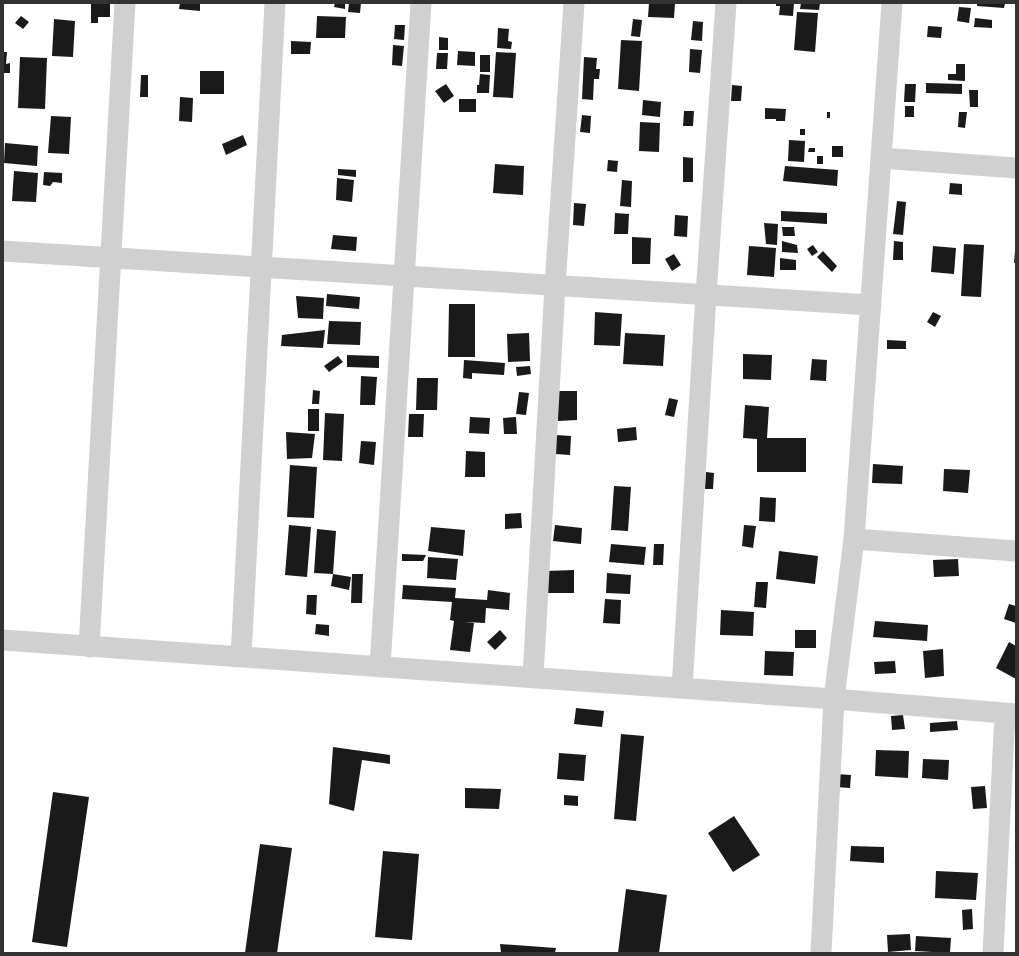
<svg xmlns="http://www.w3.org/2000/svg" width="1019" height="956" font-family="'Varela Round',sans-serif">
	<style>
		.building { fill: #1a1a1a }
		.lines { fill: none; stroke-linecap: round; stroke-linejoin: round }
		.minor { stroke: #d0d0d0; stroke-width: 21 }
	</style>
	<rect width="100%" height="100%" fill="#fff"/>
	<path class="building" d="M91,3h19v14h-12v6h-7z
		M180,3h20v8l-21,-2z
		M335,3h10v6l-11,-2z
		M349,3h12l-1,10 -12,-1z
		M649,3h26l-1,15 -26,-1z
		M776,3h18l-1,13 -14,-1 1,-9h-4z
		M801,3h19l-1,7 -19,-1z
		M977,3h28l-1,5 -27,-2z
		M959,7l12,1 -2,15 -12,-2z
		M797,12l21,1 -3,39 -21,-2z
		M21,16l8,6 -6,7 -8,-6z
		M317,16l29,1 -1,21h-29z
		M975,18l17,2v8l-18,-1z
		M54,19l21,2 -2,36 -21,-1z
		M633,19l9,1 -2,17 -9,-1z
		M693,21l10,1 -1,19 -11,-1z
		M395,25h10l-1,15 -10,-1z
		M928,26l14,1 -1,11 -14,-1z
		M498,28l11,1 -1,12 4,1 -1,7 -14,-1z
		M439,37l9,1v12h-9z
		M621,40l21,1 -3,50 -21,-2z
		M291,41l20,1 -1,12h-19z
		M393,45l11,1 -2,20 -10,-1z
		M690,49l12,1 -2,23 -11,-1z
		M458,51l17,1v14l-18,-1z
		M3,52h4l-1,12 4,-1v10h-7z
		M496,52l20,1 -3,45 -20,-1z
		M437,53h11l-1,16h-11z
		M480,55h10v17h-10z
		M20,57l27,1 -2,51 -27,-1z
		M584,57l13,1 -1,11h4l-1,10h-5l-1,21 -11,-1z
		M956,64h9v17l-17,-1v-6h8z
		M200,71h24v23h-24z
		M480,74l10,1 -1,18h-12v-8h2z
		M141,75h7v22h-8z
		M926,83l36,1v10l-36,-1z
		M446,84l8,12 -10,7 -9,-12z
		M905,84h11l-1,18h-11z
		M732,85l10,1 -1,15h-10z
		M969,90h9v17h-8z
		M180,97l13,1 -1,24 -13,-1z
		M459,99h17v13h-17z
		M643,100l18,2 -1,15 -18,-2z
		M905,106h9v11h-9z
		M765,108l21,1 -1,12h-9v-2h-11z
		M684,111h10l-1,15h-10z
		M827,112h3v6h-3z
		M959,112h8l-2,16 -7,-1z
		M582,115l9,1 -1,17 -10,-1z
		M51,116l20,1 -2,37 -21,-1z
		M640,122l20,1 -1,29 -20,-1z
		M800,129h5v6h-5z
		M243,135l4,10 -21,10 -4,-11z
		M789,140l16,1 -1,21 -16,-1z
		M5,143l33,3 -1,20 -33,-3z
		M832,146h11v11h-11z
		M809,148h6v4h-7z
		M817,156h6v8h-6z
		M683,157l10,1v24h-10z
		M608,160l10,1 -1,11 -10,-1z
		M495,164l29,2 -1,29 -30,-2z
		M785,166l53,4 -1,16 -54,-5z
		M338,169l18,1v7l-18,-2z
		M14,171l24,2 -2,29 -24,-1z
		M44,172l18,1v10l-9,-1 -3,4 -7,-1z
		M337,178l17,2 -2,22 -16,-2z
		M622,180l10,1 -1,26 -11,-1z
		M950,183l12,1v11l-13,-1z
		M897,201l9,1 -3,33 -10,-1z
		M574,203l12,1 -2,22 -11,-1z
		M781,211l46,2v11l-46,-3z
		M615,213l14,1 -1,20h-14z
		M675,215l13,1 -1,21 -13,-1z
		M764,223l14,1 -1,21 -11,-1z
		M782,227h12l1,9h-12z
		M333,235l24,2 -1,14 -25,-2z
		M632,237l19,1 -1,26h-18z
		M782,241l15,4 1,8 -16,-1z
		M894,241l9,1v18h-10z
		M964,244l20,1 -3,52 -20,-1z
		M813,245l5,7 -6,4 -5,-7z
		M749,246l27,2 -2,29 -27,-2z
		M933,246l23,2 -2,26 -23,-2z
		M823,251l14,15 -5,6 -15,-15z
		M1015,251h1v12h-2z
		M674,254l7,11 -9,6 -7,-12z
		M780,258l16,2v10h-16z
		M327,294l33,3 -1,12 -33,-3z
		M296,296l28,2 -1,21 -25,-1z
		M449,304h26v53h-27z
		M595,312l27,2 -2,32 -26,-1z
		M933,312l8,4 -6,11 -8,-5z
		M329,321l32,1 -1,23 -33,-1z
		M325,330l-2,18 -42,-2 1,-11z
		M529,333l1,28 -22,1 -1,-28z
		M625,333l40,2 -2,31 -40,-2z
		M887,340l19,1v8h-19z
		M743,354l29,1 -1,25 -28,-1z
		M347,355l32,1v12l-32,-1z
		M338,356l5,6 -14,10 -5,-6z
		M812,359l15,1 -1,21 -16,-1z
		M464,360l41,3 -1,12 -32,-2v6l-9,-1z
		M530,366l1,8 -14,2 -1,-9z
		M361,376l16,1 -2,28h-15z
		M417,378h21l-1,32h-21z
		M313,390l7,1 -1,13h-7z
		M558,391h19v29l-19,1z
		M519,392l10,1 -3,22 -10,-1z
		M669,398l9,2 -4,17 -9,-2z
		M745,405l24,2 -2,31h39v34h-49v-33l-14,-1z
		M308,409h11v22h-11z
		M325,413l19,1 -2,47 -19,-1z
		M409,414h15l-1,23h-15z
		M470,417l20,1 -1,16 -20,-1z
		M516,417l1,17h-13l-1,-16z
		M636,427l1,13 -19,2 -1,-13z
		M286,432l29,2 -3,24 -25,1z
		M556,435l15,1 -1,19 -15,-1z
		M361,441l15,1 -2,23 -15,-2z
		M466,451l19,1v25h-20z
		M873,464l30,2 -1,18 -30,-1z
		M290,465l27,2 -3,51 -27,-1z
		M944,469l26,1 -2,23 -25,-2z
		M706,472l8,1 -1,16h-8z
		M614,486l17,1 -3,44 -17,-1z
		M760,497l16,1 -1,24 -16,-1z
		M521,513l1,15 -17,1v-15z
		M289,525l22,2 -4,50 -22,-2z
		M555,525l27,3 -1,16 -28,-3z
		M744,525l12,1 -3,22 -11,-2z
		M431,527l34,3 -2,26 -35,-5z
		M317,529l19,2 -3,43 -19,-1z
		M611,544l35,3 -2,18 -35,-3z
		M654,544h10l-1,21h-10z
		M779,551l39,5 -3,28 -39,-5z
		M402,554l24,1 -3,6h-21z
		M428,557l30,2 -2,21 -29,-2z
		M958,559l1,17 -25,1 -1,-17z
		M574,570v23h-28v-22z
		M607,573l24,2 -1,19 -24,-1z
		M333,574l18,3 -2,13 -18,-4z
		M352,574h11l-1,29h-11z
		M756,582h12l-2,26 -12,-1z
		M403,585l53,3 -1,10 32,2 1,-10 22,3 -1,17 -23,-2 -1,15 -21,-1 10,1 -4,29 -20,-2 4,-29 -4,-1 2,-18 -50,-3z
		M307,595h10l-1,20 -10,-1z
		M605,599l16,1 -1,24 -17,-1z
		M1009,604l7,2v17l-12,-4z
		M721,610l33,2 -1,24 -33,-1z
		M875,621l53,4 -1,16 -54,-4z
		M316,624l13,1v11l-14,-2z
		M500,630l7,8 -12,12 -8,-8z
		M795,630h21v18h-21z
		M1009,642l7,4v33l-20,-11z
		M943,649l1,27 -19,2 -2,-27z
		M765,651l29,1 -1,24 -29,-1z
		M895,661l1,12 -21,1 -1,-12z
		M576,708l28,3 -2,16 -28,-3z
		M903,715l2,14 -13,1 -1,-14z
		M957,721l1,9 -28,2v-9z
		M621,734l23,2 -8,85 -22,-2z
		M333,747l57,8v9l-28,-4 -8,51 -25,-7z
		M876,750l33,1 -1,27 -33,-2z
		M559,753l27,2 -2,26 -27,-2z
		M923,759l26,1 -1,20 -26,-2z
		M837,774l14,1 -1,13 -14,-1z
		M985,786l2,22 -14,1 -2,-22z
		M465,788l36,1 -2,20 -34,-1z
		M53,792l36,5 -22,150 -35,-5z
		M564,795l14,1v10l-14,-1z
		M734,816l26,39 -27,17 -25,-39z
		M260,844l32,4 -15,105h-32z
		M851,846l33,1v16l-34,-2z
		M383,851l36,3 -7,86 -37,-3z
		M936,871l42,2 -2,27 -41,-2z
		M626,889l41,6 -8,58h-41z
		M972,909l1,20 -10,1 -1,-20z
		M910,934l1,16 -23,2 -1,-17z
		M916,936l35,2 -1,15 -35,-2z
		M500,944l56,4 -1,5h-54z"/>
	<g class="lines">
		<path class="minor" d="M881,158l135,10
			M3,251l868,54
			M854,539l162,12
			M3,640l831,59 182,15
			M89,647l36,-644
			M241,657l34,-654
			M380,667l41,-664
			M533,677l22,-391 19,-283
			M682,688l24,-393 20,-292
			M821,953l13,-254 20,-160 38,-536
			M993,953l12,-240"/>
	</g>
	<rect width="1019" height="956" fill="none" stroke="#333333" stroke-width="8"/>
</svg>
